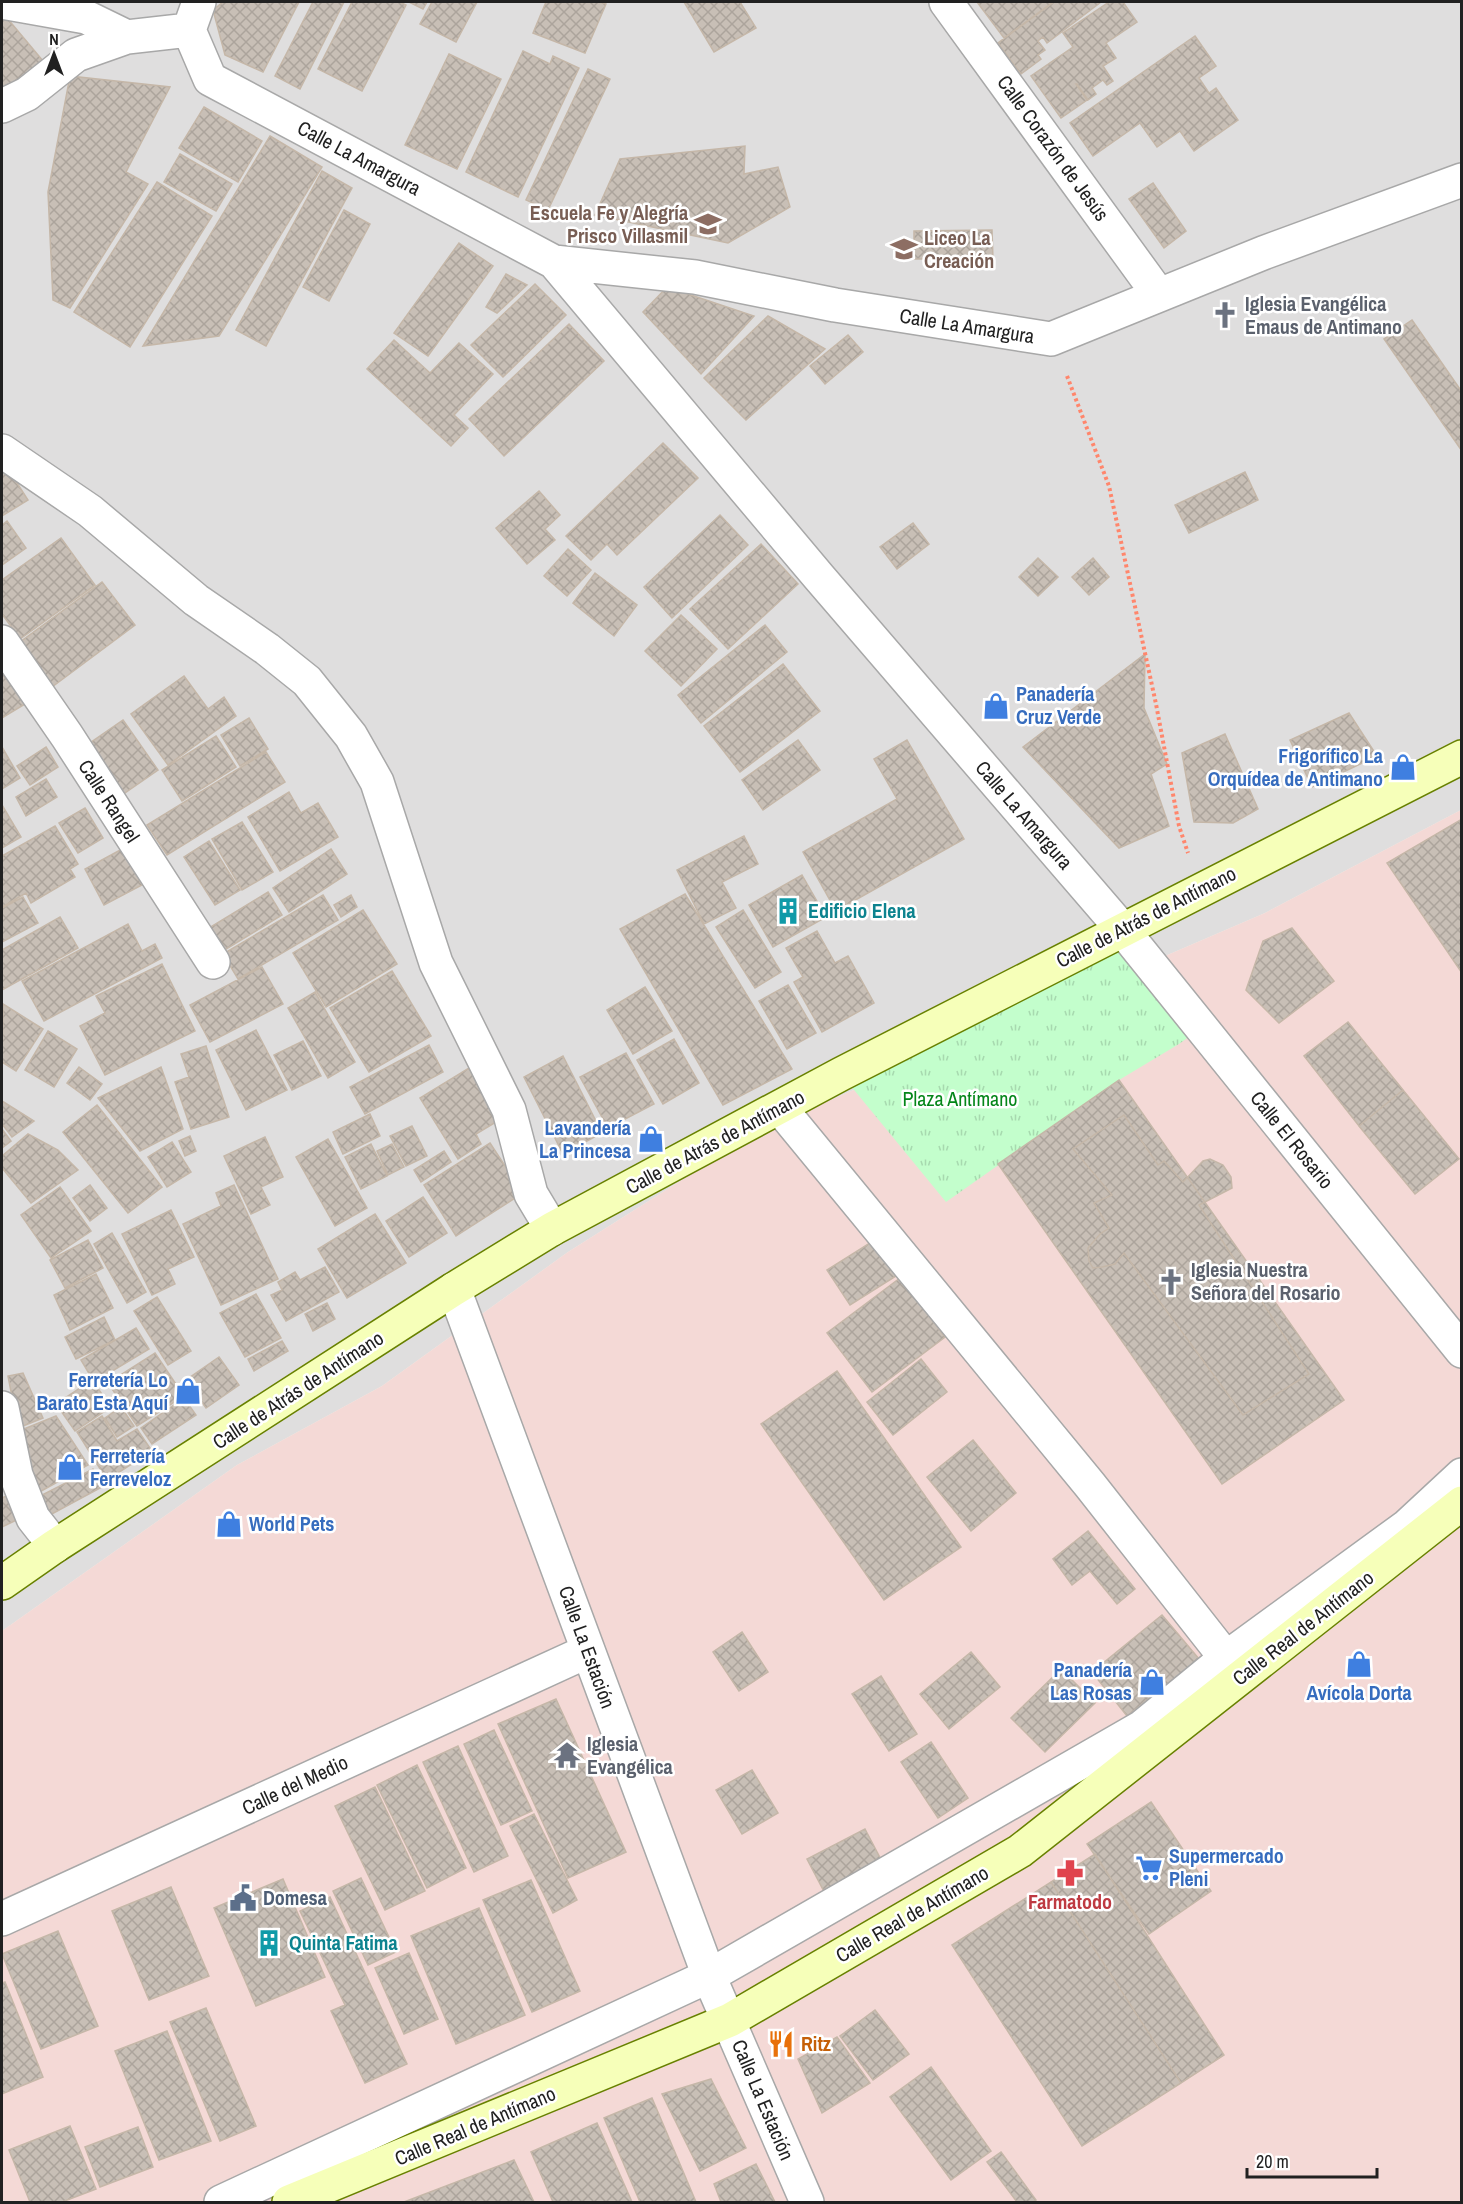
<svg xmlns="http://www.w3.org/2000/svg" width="1463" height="2204" font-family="'Archivo Narrow',sans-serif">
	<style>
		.residential { fill: #dfdede }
		.commercial { fill: #f4d9d6 }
		.park { fill: url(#park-tufts) }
		.building { fill: url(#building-cross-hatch); stroke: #c5b7a8; stroke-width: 1.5 }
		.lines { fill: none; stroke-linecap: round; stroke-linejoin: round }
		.street-casing { stroke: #a8a8a8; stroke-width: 36 }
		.secondary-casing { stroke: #688100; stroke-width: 36 }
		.path { stroke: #ff866c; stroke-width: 4; stroke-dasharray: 3 3; stroke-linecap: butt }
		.street { stroke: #fff; stroke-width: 33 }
		.secondary { stroke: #f6ffb9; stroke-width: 33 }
		.labels { text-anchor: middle; stroke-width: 5; stroke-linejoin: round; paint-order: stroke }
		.street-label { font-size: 20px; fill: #212121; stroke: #fff }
		.education-label { font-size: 20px; font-weight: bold; fill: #785e54; stroke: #fff; text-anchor: end }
		.worship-label { font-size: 20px; font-weight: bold; fill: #5b616d; stroke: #fff; text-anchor: start }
		.shop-label { font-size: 20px; font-weight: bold; fill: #366cbe; stroke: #fff; text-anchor: start }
		.culture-label { font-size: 20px; font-weight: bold; fill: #0d838f; stroke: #fff; text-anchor: start }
		.park-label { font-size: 20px; fill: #048619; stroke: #fff }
		.service-label { font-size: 20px; font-weight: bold; fill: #4e5e75; stroke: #fff; text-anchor: start }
		.health-label { font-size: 20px; font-weight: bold; fill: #be3a42; stroke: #fff }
		.food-label { font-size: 20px; font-weight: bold; fill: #c56008; stroke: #fff; text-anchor: start }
	</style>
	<defs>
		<pattern id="park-tufts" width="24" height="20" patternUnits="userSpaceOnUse" patternTransform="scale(1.5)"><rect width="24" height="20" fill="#c3fecc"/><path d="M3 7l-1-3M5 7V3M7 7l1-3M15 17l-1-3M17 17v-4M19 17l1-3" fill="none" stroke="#a7d9af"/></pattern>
		<pattern id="building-cross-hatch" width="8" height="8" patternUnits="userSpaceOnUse" patternTransform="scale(1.5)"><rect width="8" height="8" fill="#c8bfb6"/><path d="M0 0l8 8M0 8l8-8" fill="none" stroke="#aca49c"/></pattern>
	</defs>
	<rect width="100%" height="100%" fill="#f2efe7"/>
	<path class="residential" d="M2,2h1459v808l-196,103 -504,217 -193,122 -186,134 -145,79 -235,166z"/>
	<path class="commercial" d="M1461,810v1392h-1459v-571l235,-166 145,-79 186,-134 193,-122 504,-217z"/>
	<path class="park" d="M1122,929l79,99 -22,16 -60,36 -173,122 -105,-128z"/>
	<path class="building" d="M223,2h76l-36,70 -38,-17 -12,-45z
		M313,2h31l-44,87 -25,-13z
		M352,2h48l6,3 -44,86 -44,-22z
		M409,2h18l-4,7z
		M432,2h45l-21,40 -36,-18z
		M546,2h54l6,2 -21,49 -52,-20z
		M684,2h56l16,26 -42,24z
		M977,2h76l-49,36z
		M1054,2h47l-54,41 -4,-6 -5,4 7,9 -7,5 3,4 -20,15 -23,-31z
		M1109,2h14l14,20 -31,21 10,15 -13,8 10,15 -6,4 -4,-5 -11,8 4,6 -8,6 -11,-16h-1l11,16 -26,18 -30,-42 42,-29 -10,-14z
		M2,12l41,49 -37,31 -4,-6z
		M1195,36l21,30 -17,12 10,15 7,-5 22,32 -44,31 -14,-20 -23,16 -17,-24 -47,33 -23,-33z
		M523,51l27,13 3,-8 26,12 -61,129 -52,-25z
		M449,54l52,25 -44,90 -52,-24z
		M588,69l22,10 -62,131 -22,-10z
		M70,76l100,11 -44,85 22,12 -78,124 -17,-8 -5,-108z
		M204,107l58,34 -24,41 -59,-34z
		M270,136l52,31 -103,169 -76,10z
		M745,146l-1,28 34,-7 12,40 -62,36 -133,-28 25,-56z
		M180,154l52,30 -16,27 -52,-29z
		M322,171l30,17 -86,158 -30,-16z
		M157,182l55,34 -82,131 -56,-35z
		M1153,183l33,48 -22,17 -35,-49z
		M344,210l26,14 -41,77 -26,-14z
		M992,230l1,29h-79v-28z
		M459,243l34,23 -65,90 -34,-23z
		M506,274l21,11 -30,28 -11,-6z
		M535,284l31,31 -63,62 -32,-32z
		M667,287l87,29 -53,58 -58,-62z
		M768,316l57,33 -79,71 -42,-42z
		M1412,320l50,72v59l-78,-112z
		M569,324l35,37 -100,95 -35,-37z
		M848,335l15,17 -38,32 -15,-18z
		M394,340l36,33 29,-30 34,31 -39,41 14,13 -17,18 -84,-77z
		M663,443l35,35 -81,77 -10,-11 -16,16 -25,-24z
		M8,469l20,31 -26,16v-43z
		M1245,472l13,28 -69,33 -14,-28z
		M539,491l21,24 -15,14 10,11 -28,24 -31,-36z
		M720,515l28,30 -76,73 -28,-31z
		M7,521l19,27 -24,17v-40z
		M913,523l16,21 -32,25 -17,-22z
		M61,538l34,47 -75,54 -18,-25v-34z
		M761,544l37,40 -70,65 -38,-40z
		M568,549l23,21 -24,26 -23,-20z
		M1038,558l20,19 -20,19 -19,-19z
		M1093,558l16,19 -20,18 -17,-18z
		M595,573l42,32 -23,31 -41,-33z
		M102,582l33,43 -87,65 -32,-45z
		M681,615l36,34 -36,37 -36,-35z
		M765,625l22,27 -86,71 -23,-28z
		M1145,654l-1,54 23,56 -16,10 18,52 -50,22 -96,-101z
		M2,660l28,41 -28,17z
		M783,664l37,47 -80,61 -36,-46z
		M184,676l24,33 16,-12 12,19 -68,49 -37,-51z
		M1349,713l28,43 -65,31 -22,-47z
		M249,718l19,31 -28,17 -19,-31z
		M123,720l35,50 -36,25 -35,-50z
		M1225,734l33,75 -25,14 -39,-1 -12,-69z
		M216,736l20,31 -54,34 -20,-31z
		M798,740l22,30 -57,40 -21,-30z
		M907,740l57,99 -128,72 -33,-59 94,-53 -23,-40z
		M2,747l18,31 -18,11z
		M46,747l12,20 -28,18 -13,-19z
		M266,752l19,30 -118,73 -20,-30z
		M46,779l11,18 -31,19 -10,-19z
		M289,792l12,21 17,-10 20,34 -58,34 -32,-54z
		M2,805l19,32 -19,11z
		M85,808l18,30 -25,15 -19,-30z
		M1462,819v154l-75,-110z
		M242,822l31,50 -31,18 -30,-51z
		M55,826l23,38 -8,5 5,8 -44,26 -5,-10 -24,14v-51z
		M744,836l14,28 -36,18 14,26 -32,16 -27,-54z
		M209,841l31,49 -25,15 -31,-48z
		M122,849l20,36 -38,20 -19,-36z
		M331,849l16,25 -58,38 -16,-24z
		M802,875l24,42 -53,30 -24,-42z
		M268,892l14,23 -59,36 -14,-23z
		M685,894l107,175 -69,36 -103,-176z
		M323,895l15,25 -100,59 -15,-25z
		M351,895l6,12 -16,10 -7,-12z
		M23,897l15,26 -36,19v-34z
		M363,910l34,54 -71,43 -33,-54z
		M743,910l38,62 -26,16 -39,-61z
		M60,917l18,31 -76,42v-40z
		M128,924l14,27 13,-7 7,14 -118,63 -22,-40z
		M1292,928l42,53 -55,42 -33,-33 17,-49z
		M817,931l18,32 13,-7 26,47 -52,29 -28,-50 9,-5 -17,-29z
		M162,964l33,67 -90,44 -25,-49 25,-13 -9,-17z
		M262,967l21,37 -73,38 -20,-37z
		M392,971l39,65 -62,36 -39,-64z
		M788,985l28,48 -29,16 -28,-48z
		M645,987l27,44 -39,23 -26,-44z
		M315,992l40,70 -27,16 -40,-70z
		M3,1004l40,25 -27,42 -14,-9z
		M1348,1022l55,68 -44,36 -55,-70z
		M256,1030l31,60 -41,20 -30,-60z
		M48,1031l29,18 -23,38 -29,-17z
		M674,1039l25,44 -36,21 -26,-44z
		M303,1041l18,35 -29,14 -18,-35z
		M429,1045l14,27 -78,42 -15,-27z
		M206,1046l23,71 -38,12 -16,-47 14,-5 -8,-23z
		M626,1053l28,51 -46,24 -28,-51z
		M563,1056l39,77 -39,21 -39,-77z
		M79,1067l23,17 -12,16 -23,-17z
		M161,1067l22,62 -43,22 -42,-53z
		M469,1068l32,51 -25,15 5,10 -23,15 -38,-61z
		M1119,1080l225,320 -122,84 -224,-320z
		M1403,1090l56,69 -44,35 -56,-68z
		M2,1101l32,20 -22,16 -10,-13z
		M97,1105l65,82 -34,26 -65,-81z
		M370,1114l10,22 -37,18 -10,-22z
		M1124,1115l34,50 6,-4 19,21 20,-21 7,-2 13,6 8,12 1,11 -33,17 110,169 -66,41 -119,-162 -9,11 -13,3 -9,1 -4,-7 -1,-13 12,-14 9,-6 -15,-25 18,-8 -39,-46z
		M412,1126l15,30 -21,10 -16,-30z
		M2,1129l9,12 -9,7z
		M28,1134l30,16 20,20 -47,33 -29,-35v-12z
		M190,1136l6,15 -11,5 -6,-15z
		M265,1137l18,40 -22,10 9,18 -19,9 -27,-58z
		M328,1139l39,69 -32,18 -39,-69z
		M172,1142l19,30 -24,15 -19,-30z
		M490,1143l33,50 -67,43 -32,-51z
		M371,1144l16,32 -26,13 -16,-32z
		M392,1144l12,23 -16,8 -11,-24z
		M444,1151l7,11 -30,20 -7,-12z
		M90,1185l17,23 -17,13 -17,-23z
		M234,1185l44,94 -57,26 -38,-81 38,-18 -5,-13z
		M60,1187l31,44 -40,27 -30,-43z
		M423,1197l24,36 -38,24 -23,-36z
		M171,1210l23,47 -26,12 7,15 -23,11 -30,-61z
		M375,1214l31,49 -59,35 -29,-49z
		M112,1233l34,59 -19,11 -33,-59z
		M88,1240l15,28 -38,20 -15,-28z
		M873,1241l23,35 -46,29 -23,-35z
		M325,1267l14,25 -53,29 -15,-26 11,-5 -4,-8 17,-10 5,8z
		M96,1274l17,34 -43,22 -16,-35z
		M900,1278l45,59 -73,55 -45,-59z
		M256,1294l25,44 -36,19 -25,-44z
		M157,1297l34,54 -23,14 -34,-54z
		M327,1303l8,16 -22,12 -8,-17z
		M104,1317l11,23 -39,19 -11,-22z
		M136,1328l13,21 -55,33 -13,-22z
		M282,1341l6,10 -34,20 -6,-12z
		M155,1353l29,43 -47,30 -29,-43z
		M219,1357l20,28 -33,23 -20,-28z
		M921,1359l26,33 -54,43 -26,-33z
		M837,1371l124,176 -77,53 -123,-176z
		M23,1373l20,45 -25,10 -10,-52z
		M92,1380l19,27 -36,24 -19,-27z
		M184,1398l12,17 -44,29 -11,-16z
		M121,1407l13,19 -17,11 -12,-19z
		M56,1416l32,49 -54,30 -15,-64z
		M102,1416l15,25 20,-12 15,22 -45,29 -30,-48z
		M973,1440l43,53 -45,38 -44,-54z
		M93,1469l9,18 -52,28 -10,-19z
		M13,1493l12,23 -23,11v-29z
		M1088,1531l47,58 -18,15 -27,-33 -18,14 -19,-26z
		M1162,1615l37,44 -72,57 -35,-44z
		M742,1632l26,40 -29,19 -26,-39z
		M971,1652l29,35 -51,42 -29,-35z
		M1061,1669l34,34 -50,49 -34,-34z
		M881,1676l36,58 -28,17 -37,-57z
		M556,1699l70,153 -58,26 -70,-154z
		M494,1730l38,81 -31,14 -37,-81z
		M931,1742l37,56 -30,20 -37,-56z
		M458,1746l50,110 -34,16 -51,-110z
		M417,1765l49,103 -39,20 -50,-103z
		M752,1770l26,43 -36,21 -26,-44z
		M375,1787l50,104 -40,19 -50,-104z
		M1151,1802l60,89 -62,43 -62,-90z
		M534,1814l43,86 -24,13 -43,-87z
		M865,1829l22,42 -58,30 -22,-42z
		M1095,1854l129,201 -43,28 -130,-201z
		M361,1878l35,74 -28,13 -35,-74z
		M283,1879l42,98 -69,29 -42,-98z
		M531,1880l49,111 -48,21 -49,-112z
		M1051,1882l130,201 -99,63 -130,-201z
		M171,1887l38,89 -60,24 -37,-89z
		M330,1897l77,167 -42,19 -34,-72 14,-6 -45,-94z
		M479,1908l46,107 -69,29 -45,-108z
		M58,1931l40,95 -57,23 -39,-95z
		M409,1953l29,66 -34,15 -29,-66z
		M5,1982l38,95 -41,17v-111z
		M206,2008l50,118 -36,15 -50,-119z
		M875,2010l34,44 -36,26 -33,-44z
		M167,2031l44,110 -52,19 -44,-109z
		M837,2037l33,46 -48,30 -24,-54z
		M931,2067l60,84 -40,29 -61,-83z
		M711,2079l35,69 -46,23 -38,-77z
		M652,2098l44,104h-56l-36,-84z
		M597,2123l35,79h-79l-22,-50z
		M70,2126l26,63 -34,13h-32l-21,-52z
		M138,2127l15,40 -53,20 -15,-40z
		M1001,2152l35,48 -3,2h-16l-30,-40z
		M514,2160l20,42h-130z
		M756,2164l19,38h-54l-7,-18z"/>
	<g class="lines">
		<defs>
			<path id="street" d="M2,2l84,15 41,20
				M946,2l213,293
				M189,30l21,49 344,183 265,315 303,352 340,422
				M189,30l10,-28
				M2,106l25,-12 49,-39 51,-18 62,-7
				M554,262l141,15 140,28 216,34 212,-86 199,-73
				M2,451l88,60 106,89 71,49 40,32 44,55 26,46 59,181 73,147 22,84 21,35
				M2,642l65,94 146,226
				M780,1108l310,377 136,173
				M454,1289l255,687 98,226
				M2,1408l14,67 17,43 22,28
				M2,1919l586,-268
				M221,2202l488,-226 433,-249 84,-69 181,-132 55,-51"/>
			<path id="secondary" d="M2,1583l53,-37 399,-257 98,-60 289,-155 621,-317
				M289,2202l441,-182 290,-169 442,-348"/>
		</defs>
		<use href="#street" class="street-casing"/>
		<use href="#secondary" class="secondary-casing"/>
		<path class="path" d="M1067,376l42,110 47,218 23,122 9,27"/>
		<use href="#street" class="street"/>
		<use href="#secondary" class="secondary"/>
	</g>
	<defs>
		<symbol id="school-bare" viewBox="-9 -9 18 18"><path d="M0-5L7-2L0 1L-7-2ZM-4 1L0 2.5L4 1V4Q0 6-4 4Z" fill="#8d6e63" stroke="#fff" stroke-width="2.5" paint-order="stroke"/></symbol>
		<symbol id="church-bare" viewBox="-9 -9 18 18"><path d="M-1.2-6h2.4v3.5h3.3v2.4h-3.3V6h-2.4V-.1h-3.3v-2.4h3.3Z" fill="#6b7280" stroke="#fff" stroke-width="2.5" paint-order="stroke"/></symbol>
		<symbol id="shop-bare" viewBox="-9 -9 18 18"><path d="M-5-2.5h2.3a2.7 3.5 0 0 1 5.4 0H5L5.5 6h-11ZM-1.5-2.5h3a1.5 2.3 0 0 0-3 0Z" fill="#3f7fe0" stroke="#fff" stroke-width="2.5" paint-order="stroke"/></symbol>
		<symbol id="building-bare" viewBox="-9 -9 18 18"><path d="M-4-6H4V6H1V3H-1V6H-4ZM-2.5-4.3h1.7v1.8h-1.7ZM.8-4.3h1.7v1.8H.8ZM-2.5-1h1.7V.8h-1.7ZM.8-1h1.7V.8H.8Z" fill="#0f9aa8" stroke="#fff" stroke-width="2.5" paint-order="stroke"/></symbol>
		<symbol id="temple-bare" viewBox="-9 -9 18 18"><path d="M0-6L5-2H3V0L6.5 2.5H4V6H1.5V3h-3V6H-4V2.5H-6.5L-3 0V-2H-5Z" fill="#6b7280" stroke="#fff" stroke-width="2.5" paint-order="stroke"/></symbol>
		<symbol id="supermarket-bare" viewBox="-9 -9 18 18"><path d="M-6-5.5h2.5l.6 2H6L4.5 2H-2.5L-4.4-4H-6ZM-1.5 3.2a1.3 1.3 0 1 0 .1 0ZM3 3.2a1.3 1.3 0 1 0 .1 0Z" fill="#3f7fe0" stroke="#fff" stroke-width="2.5" paint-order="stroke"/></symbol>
		<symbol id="pharmacy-bare" viewBox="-9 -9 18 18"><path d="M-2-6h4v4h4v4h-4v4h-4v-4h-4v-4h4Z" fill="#e0444e" stroke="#fff" stroke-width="2.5" paint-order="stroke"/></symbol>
		<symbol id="civic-bare" viewBox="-9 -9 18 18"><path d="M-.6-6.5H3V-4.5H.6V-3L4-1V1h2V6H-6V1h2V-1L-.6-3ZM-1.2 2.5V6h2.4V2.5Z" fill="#5c6f8a" stroke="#fff" stroke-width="2.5" paint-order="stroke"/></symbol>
		<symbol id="restaurant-bare" viewBox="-9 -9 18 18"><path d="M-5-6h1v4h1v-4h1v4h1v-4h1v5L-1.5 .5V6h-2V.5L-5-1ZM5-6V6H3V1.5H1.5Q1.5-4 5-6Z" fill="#e8710a" stroke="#fff" stroke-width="2.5" paint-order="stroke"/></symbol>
	</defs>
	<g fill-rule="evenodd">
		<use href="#school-bare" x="689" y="205" width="38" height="38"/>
		<use href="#school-bare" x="885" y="230" width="38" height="38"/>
		<use href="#church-bare" x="1206" y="296" width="38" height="38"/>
		<use href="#shop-bare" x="977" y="687" width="38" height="38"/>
		<use href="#shop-bare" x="1384" y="748" width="38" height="38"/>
		<use href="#building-bare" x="769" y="892" width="38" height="38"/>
		<use href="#shop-bare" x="632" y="1120" width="38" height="38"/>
		<use href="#church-bare" x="1152" y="1263" width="38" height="38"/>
		<use href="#shop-bare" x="169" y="1372" width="38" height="38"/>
		<use href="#shop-bare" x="51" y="1448" width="38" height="38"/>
		<use href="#shop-bare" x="210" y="1505" width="38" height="38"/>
		<use href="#shop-bare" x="1340" y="1645" width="38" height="38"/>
		<use href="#shop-bare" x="1133" y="1663" width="38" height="38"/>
		<use href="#temple-bare" x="548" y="1736" width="38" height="38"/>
		<use href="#supermarket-bare" x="1130" y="1849" width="38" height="38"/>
		<use href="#pharmacy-bare" x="1051" y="1854" width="38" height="38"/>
		<use href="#civic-bare" x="224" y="1879" width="38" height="38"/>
		<use href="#building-bare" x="250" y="1924" width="38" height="38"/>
		<use href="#restaurant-bare" x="762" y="2025" width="38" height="38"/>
	</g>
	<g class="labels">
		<g class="street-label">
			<text transform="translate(1053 148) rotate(54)" y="7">Calle Corazón de Jesús</text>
			<text transform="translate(359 158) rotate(28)" y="7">Calle La Amargura</text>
			<text transform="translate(967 326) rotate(9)" y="7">Calle La Amargura</text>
			<text transform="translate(109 801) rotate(57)" y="7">Calle Rangel</text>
			<text transform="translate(1024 815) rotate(49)" y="7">Calle La Amargura</text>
			<text transform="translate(1146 917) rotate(-27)" y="7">Calle de Atrás de Antímano</text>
			<text transform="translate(1292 1140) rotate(51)" y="7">Calle El Rosario</text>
			<text transform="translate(715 1142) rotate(-28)" y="7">Calle de Atrás de Antímano</text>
			<text transform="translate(298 1390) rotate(-33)" y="7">Calle de Atrás de Antímano</text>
			<text transform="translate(1303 1628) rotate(-38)" y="7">Calle Real de Antímano</text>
			<text transform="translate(587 1647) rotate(70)" y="7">Calle La Estación</text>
			<text transform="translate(295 1785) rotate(-25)" y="7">Calle del Medio</text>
			<text transform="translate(912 1914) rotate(-30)" y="7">Calle Real de Antímano</text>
			<text transform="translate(763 2100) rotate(67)" y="7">Calle La Estación</text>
			<text transform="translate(475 2126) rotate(-23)" y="7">Calle Real de Antímano</text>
		</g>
		<g class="education-label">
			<text x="688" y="220">Escuela Fe y Alegría<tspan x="688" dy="23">Prisco Villasmil</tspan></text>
			<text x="924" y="245" text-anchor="start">Liceo La<tspan x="924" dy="23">Creación</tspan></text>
		</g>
		<g class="worship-label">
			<text x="1245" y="311">Iglesia Evangélica<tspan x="1245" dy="23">Emaus de Antimano</tspan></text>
			<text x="1191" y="1277">Iglesia Nuestra<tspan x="1191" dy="23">Señora del Rosario</tspan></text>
			<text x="587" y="1751">Iglesia<tspan x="587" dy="23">Evangélica</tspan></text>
		</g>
		<g class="shop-label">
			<text x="1016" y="701">Panadería<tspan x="1016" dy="23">Cruz Verde</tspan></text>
			<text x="1383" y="763" text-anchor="end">Frigorífico La<tspan x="1383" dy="23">Orquídea de Antimano</tspan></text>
			<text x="631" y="1135" text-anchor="end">Lavandería<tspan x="631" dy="23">La Princesa</tspan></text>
			<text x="168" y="1387" text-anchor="end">Ferretería Lo<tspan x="168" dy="23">Barato Esta Aquí</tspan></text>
			<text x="90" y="1463">Ferretería<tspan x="90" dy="23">Ferreveloz</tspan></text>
			<text x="249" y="1531">World Pets</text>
			<text x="1132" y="1677" text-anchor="end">Panadería<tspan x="1132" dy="23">Las Rosas</tspan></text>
			<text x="1359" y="1700" text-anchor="middle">Avícola Dorta</text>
			<text x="1169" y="1863">Supermercado<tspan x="1169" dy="23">Pleni</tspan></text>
		</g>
		<g class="culture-label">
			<text x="808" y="918">Edificio Elena</text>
			<text x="289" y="1950">Quinta Fatima</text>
		</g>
		<g class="park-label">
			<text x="960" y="1106">Plaza Antímano</text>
		</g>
		<g class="service-label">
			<text x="263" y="1905">Domesa</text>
		</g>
		<g class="health-label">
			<text x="1070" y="1909">Farmatodo</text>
		</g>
		<g class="food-label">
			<text x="801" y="2051">Ritz</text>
		</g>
	</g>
	<rect width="1463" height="2204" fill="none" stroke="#212121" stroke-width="6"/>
	<g transform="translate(54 54)" stroke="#ffffff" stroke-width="4.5" paint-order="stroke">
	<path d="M0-4.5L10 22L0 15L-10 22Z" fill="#212121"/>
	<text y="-9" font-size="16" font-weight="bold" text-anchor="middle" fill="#212121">N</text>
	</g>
	<path d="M1247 2168v9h130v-9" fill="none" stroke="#212121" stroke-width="3"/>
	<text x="1256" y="2168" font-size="18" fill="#212121" stroke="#ffffff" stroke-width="4.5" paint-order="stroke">20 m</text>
</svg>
